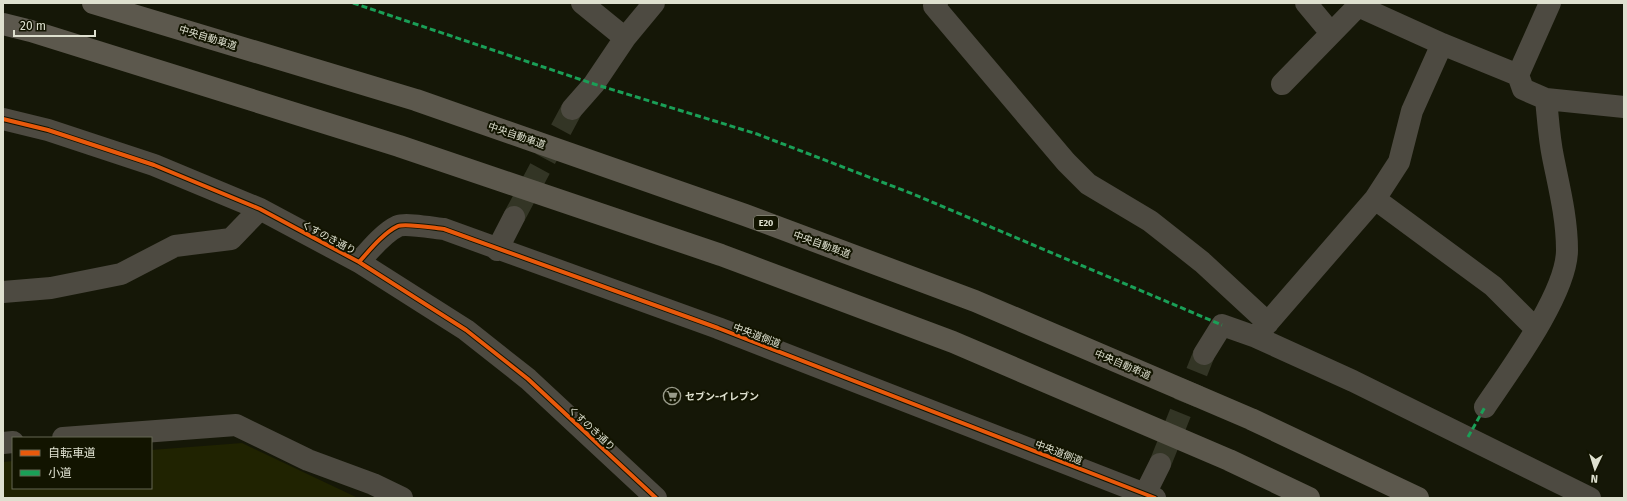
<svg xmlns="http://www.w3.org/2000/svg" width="1627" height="501" font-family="'Fira Sans','Noto Sans JP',sans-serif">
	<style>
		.built { fill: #202301 }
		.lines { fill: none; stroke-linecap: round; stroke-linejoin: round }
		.minor-tunnel { stroke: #333525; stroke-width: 22; stroke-dasharray: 22 11; stroke-linecap: butt }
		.minor { stroke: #4d4a41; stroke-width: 22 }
		.highway { stroke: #5c584d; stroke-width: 22 }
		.quiet { stroke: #1a9f57; stroke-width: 3; stroke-dasharray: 6 3; stroke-linecap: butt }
		.cycleway-casing { stroke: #121400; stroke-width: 6 }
		.cycleway { stroke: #e8590c; stroke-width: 4 }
		.labels { text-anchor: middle; stroke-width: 4; stroke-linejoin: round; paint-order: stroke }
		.shield { fill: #121400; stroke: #a1a391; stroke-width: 1 }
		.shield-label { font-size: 9px; font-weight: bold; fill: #dee0cf }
		.street-label { font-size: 10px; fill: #dee0cf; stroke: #121400 }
		.poi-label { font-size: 10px; font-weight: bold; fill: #dee0cf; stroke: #121400; text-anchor: start }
	</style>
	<rect width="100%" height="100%" fill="#151707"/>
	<path class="built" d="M242,443l116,55h-355v-36l10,-1v27h138v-38z"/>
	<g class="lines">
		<path class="minor-tunnel" d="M514,217l58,-108
			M1160,464l44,-110"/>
		<path class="minor" d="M582,3l43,35
			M937,3l-3,3 132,156 22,22 62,37 52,41 66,61
			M1306,3l25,30
			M1282,84l76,-78 84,38 76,31
			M1546,99l78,8
			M572,109l22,-25 31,-46 29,-35
			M3,119l45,11 106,35 106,44 99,53 107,68 62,49 128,119
			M1375,199l118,87 43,43
			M497,250l17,-33
			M359,262c10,-11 24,-29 39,-36 8,-3 36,2 46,3l274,99 437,170
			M3,292l48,-4 70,-14 54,-28 56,-7 29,-30
			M1258,334l117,-135 24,-37 13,-51 30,-67
			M1204,354l18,-29 34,12 97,44 237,117
			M1485,407c25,-37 82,-114 82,-157 0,-32 -8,-63 -14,-93 -4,-19 -5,-39 -7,-58l-23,-10 -5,-14 32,-72
			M63,438l173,-13 72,35 65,24 29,14
			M3,443l10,-1
			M1145,494l15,-30"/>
		<path class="highway" d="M93,3l323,97 329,115 230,86 276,118 167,79
			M3,24l28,7 368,115 322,109 232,87 276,118 80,38"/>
		<path class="quiet" d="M353,3l241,81 163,50 156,60 309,131
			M1468,437l17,-30"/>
		<defs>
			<path id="cycleway" d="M3,119l45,11 106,35 106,44 99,53 107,68 62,49 128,119
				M359,262c10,-11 24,-29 39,-36 8,-3 36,2 46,3l274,99 437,170"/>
		</defs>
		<use href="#cycleway" class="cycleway-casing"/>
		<use href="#cycleway" class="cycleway"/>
	</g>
	<defs>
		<symbol id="supermarket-ring" viewBox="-11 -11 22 22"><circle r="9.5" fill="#121400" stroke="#989a89" stroke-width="1.5"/><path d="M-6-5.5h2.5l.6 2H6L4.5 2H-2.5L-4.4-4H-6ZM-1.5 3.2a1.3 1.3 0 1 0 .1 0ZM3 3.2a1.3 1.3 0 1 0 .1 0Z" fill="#989a89"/></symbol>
	</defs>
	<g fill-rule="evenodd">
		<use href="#supermarket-ring" x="662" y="386" width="20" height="20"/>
	</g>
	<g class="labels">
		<rect class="shield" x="754" y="216" width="24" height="14" rx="3"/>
		<g class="shield-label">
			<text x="766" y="226">E20</text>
		</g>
		<g class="street-label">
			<text transform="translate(208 37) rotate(17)" y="4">中央自動車道</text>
			<text transform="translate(517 135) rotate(19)" y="4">中央自動車道</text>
			<text transform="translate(329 237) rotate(28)" y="4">くすのき通り</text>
			<text transform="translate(822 244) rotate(20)" y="4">中央自動車道</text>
			<text transform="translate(757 335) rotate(21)" y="4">中央道側道</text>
			<text transform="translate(1123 364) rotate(23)" y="4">中央自動車道</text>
			<text transform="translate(592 428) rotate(43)" y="4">くすのき通り</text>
			<text transform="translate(1059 452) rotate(21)" y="4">中央道側道</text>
		</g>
		<g class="poi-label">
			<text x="685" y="400">セブン-イレブン</text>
		</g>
	</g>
	<rect width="1627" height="501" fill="none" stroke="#dee0cf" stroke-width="8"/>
	<rect x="12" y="437" width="140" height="52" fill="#121400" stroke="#646653"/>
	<rect x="20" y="450" width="20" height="6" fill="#e8590c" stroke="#646653"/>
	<text x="48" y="457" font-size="12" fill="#dee0cf">自転車道</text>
	<rect x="20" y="470" width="20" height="6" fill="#1a9f57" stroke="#646653"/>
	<text x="48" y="477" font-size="12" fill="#dee0cf">小道</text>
	<g transform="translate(1595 469) rotate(184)" stroke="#121400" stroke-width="3" paint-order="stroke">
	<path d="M0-3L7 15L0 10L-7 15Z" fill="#dee0cf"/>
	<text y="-6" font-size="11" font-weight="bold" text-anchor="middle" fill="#dee0cf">N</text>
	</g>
	<path d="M14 30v6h81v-6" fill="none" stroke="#dee0cf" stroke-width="2"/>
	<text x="20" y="30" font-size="12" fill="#dee0cf" stroke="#121400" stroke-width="3" paint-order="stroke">20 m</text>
</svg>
